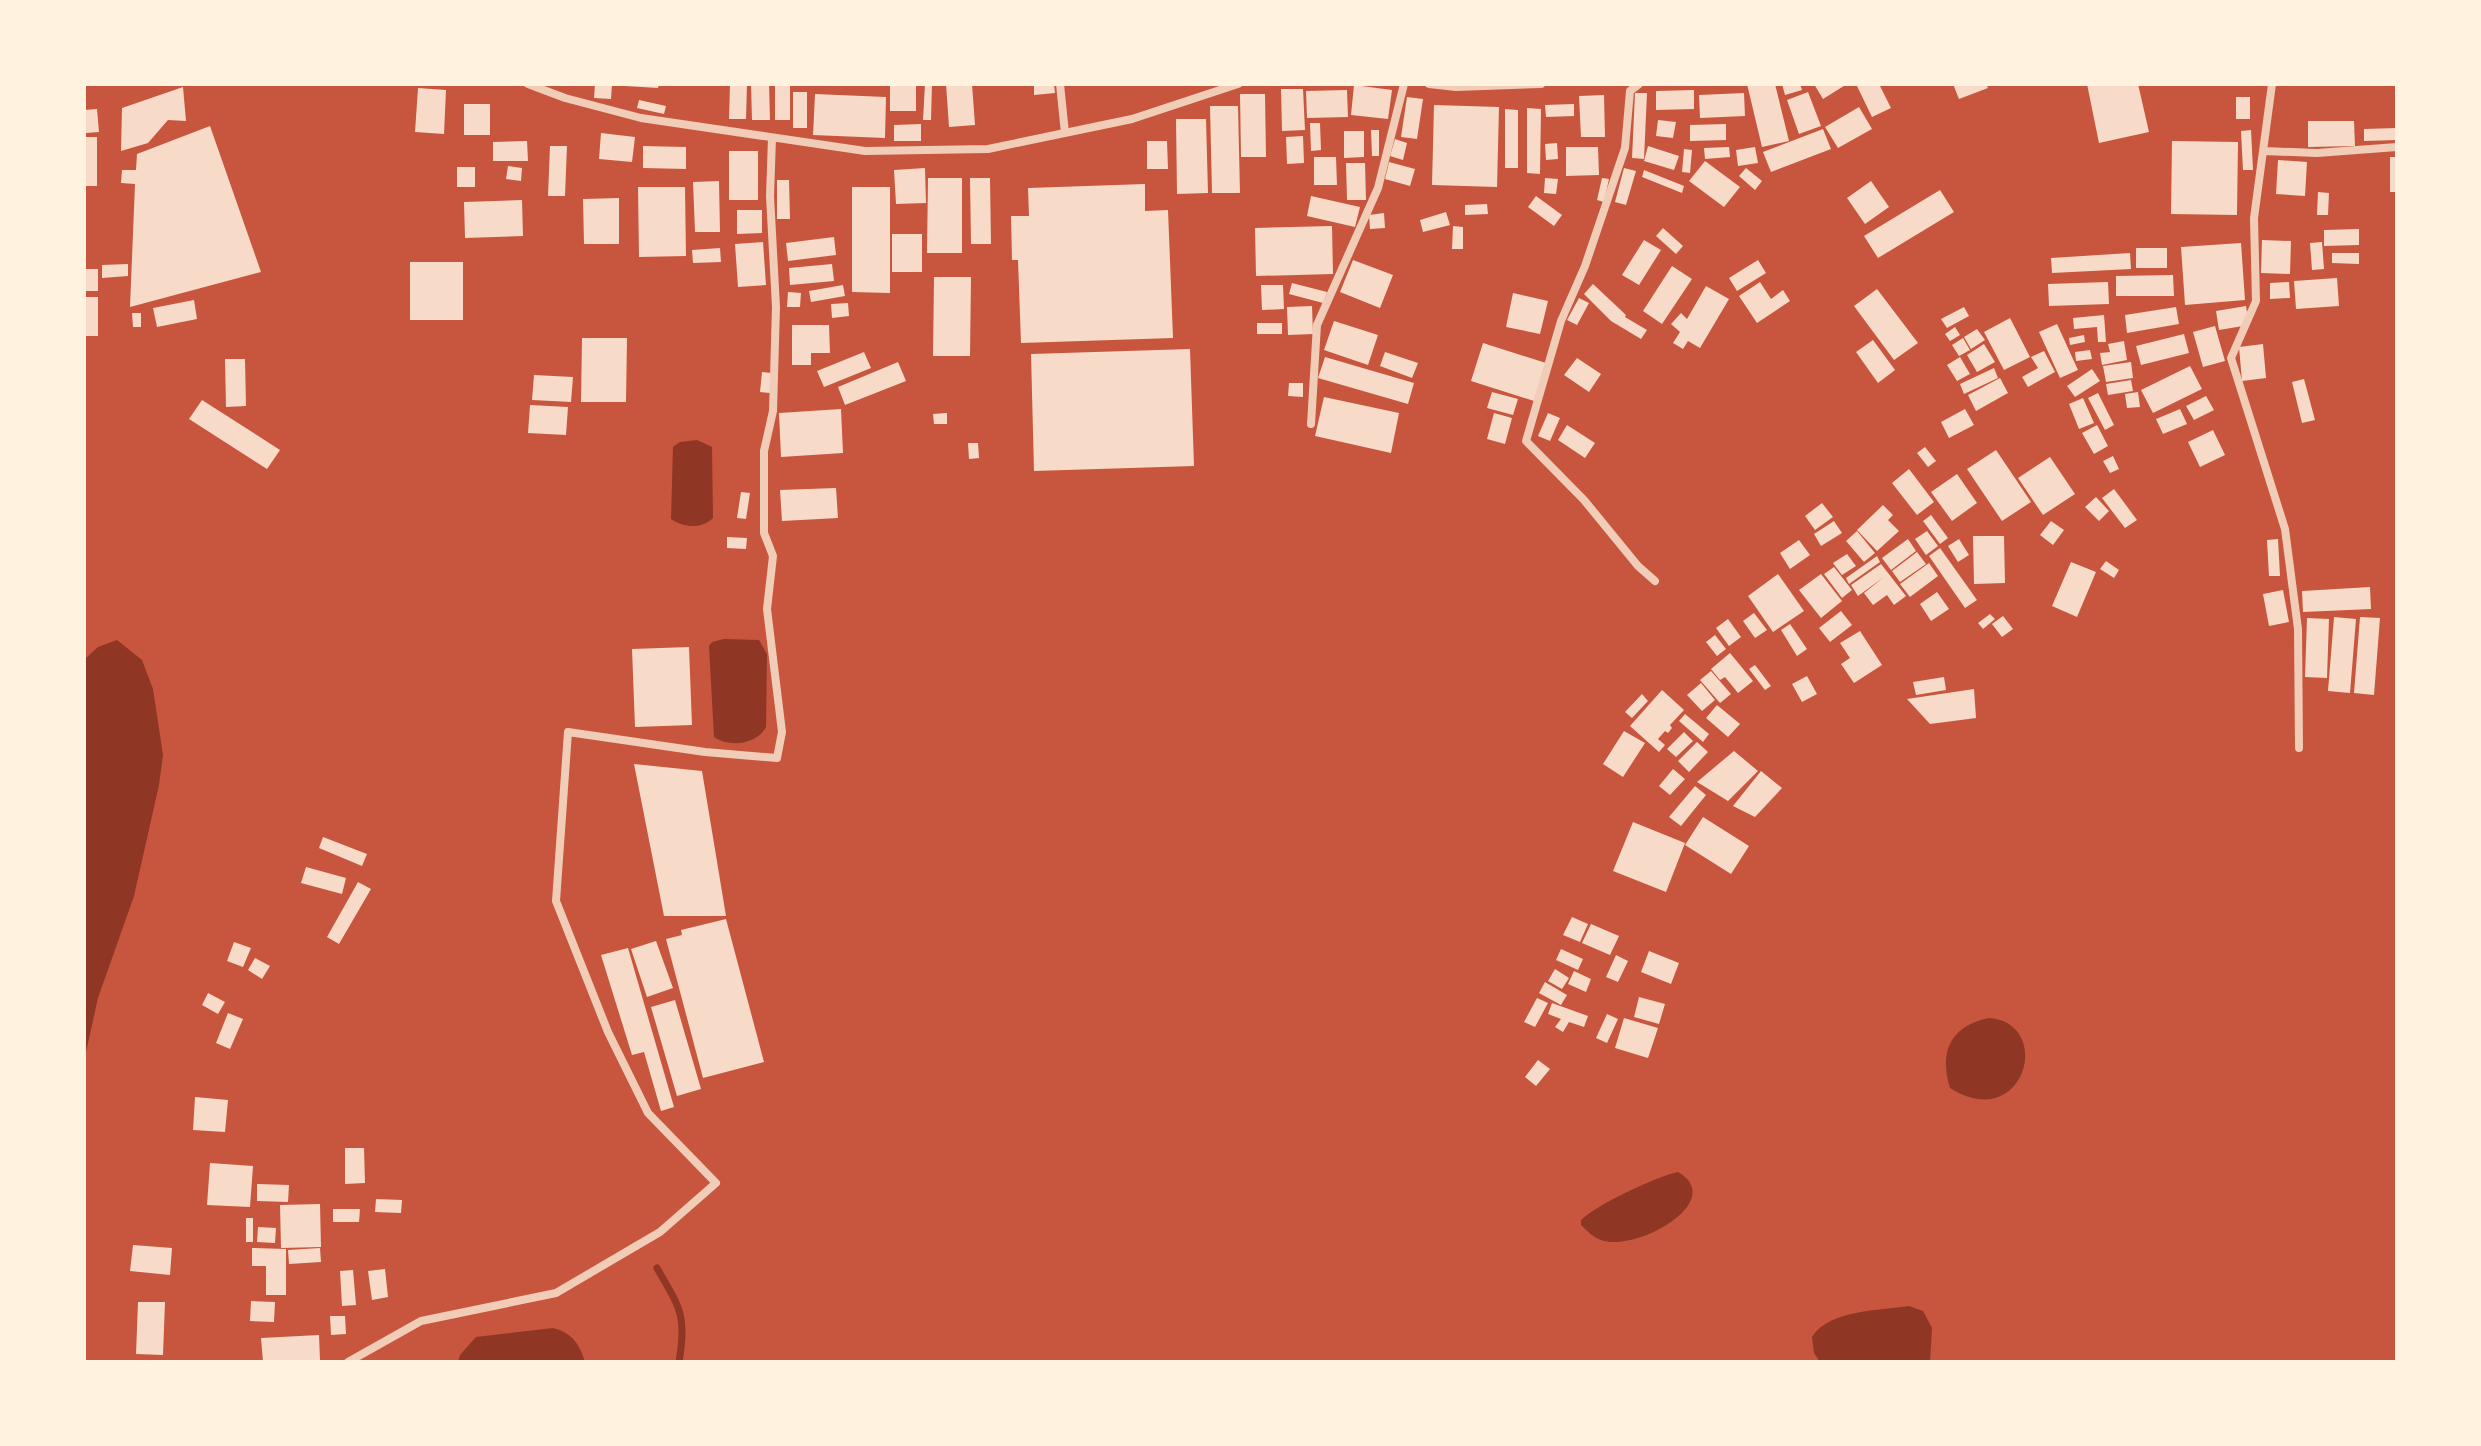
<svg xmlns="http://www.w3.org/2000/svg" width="2481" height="1446" font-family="'IBM Plex Sans',sans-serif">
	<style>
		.water { fill: #8f3625 }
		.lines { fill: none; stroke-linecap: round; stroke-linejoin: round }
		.stream { stroke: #8f3625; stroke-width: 7 }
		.building { fill: #f7dbc8 }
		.minor { stroke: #f1ccb7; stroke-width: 8 }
	</style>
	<rect width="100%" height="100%" fill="#c8553d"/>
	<path class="water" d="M697,440l15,7 1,71c-11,11 -29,10 -42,1l2,-72 7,-5z
		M724,639l35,1 8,14 -1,73c-9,17 -36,21 -52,10l-5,-91 3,-4z
		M117,640l25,20 11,29 10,66 -4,30 -25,111 -36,102 -14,63v-401l14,-13z
		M1989,1018c66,5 35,117 -39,70 -11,-36 0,-62 39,-70z
		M1678,1172c50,29 -42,81 -77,68 -8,-3 -14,-9 -20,-15v-5c17,-16 74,-43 97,-48z
		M1909,1306l14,5 9,17 -2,34h-110l-6,-9 -2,-16c18,-28 67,-26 97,-31z
		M553,1328c19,5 26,15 32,34h-127l2,-7 16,-18z"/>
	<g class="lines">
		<path class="stream" d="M657,1268c23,40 30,47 22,94"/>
	</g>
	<path class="building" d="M595,84h17l-1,15 -17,-1z
		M625,84h34l-1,4 -33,-2z
		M730,84h17l-1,35h-17z
		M751,84h18l1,36h-18z
		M775,84h15v36h-15z
		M890,84h26v27h-26z
		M925,84h7l-1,36h-8z
		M946,84h26l3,41 -26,2z
		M1034,84h20l1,9 -21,2z
		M1747,84h28l14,57 -27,6z
		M1782,84h18l2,6 -17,5z
		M1814,84h33l-24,15z
		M1856,84h23l12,24 -19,9z
		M1953,84h33l2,4 -29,11z
		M2087,84h51l11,48 -50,11z
		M1354,85l38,5 -4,29 -37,-4z
		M183,87l3,34 -18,-1 -20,23 -27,8 1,-43z
		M418,88l28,2 -2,44 -29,-2z
		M1281,89h22l2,41 -23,1z
		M1347,90l1,27 -41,1 -1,-27z
		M1694,90v19l-38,1v-19z
		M793,92h14v36h-14z
		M1808,92l13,34 -22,8 -12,-34z
		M1635,93h12l-3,66 -12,-1z
		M1744,93l1,23 -45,2 -1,-23z
		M815,94l71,3 -1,41 -72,-3z
		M1240,94h25l1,63h-25z
		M1604,95l1,42h-24l-2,-41z
		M1407,97l16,2 -6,40 -16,-2z
		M2236,97h14v22h-14z
		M639,100l27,6 -2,8 -27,-6z
		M464,104h26v31h-26z
		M1574,104v12l-28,1 -1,-12z
		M1434,105l65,2 -2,80 -65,-2z
		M1210,106h28l2,87h-28z
		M1859,107l13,22 -34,19 -13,-21z
		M1527,108l14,1 -1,65 -13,-1z
		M97,109l2,23 -13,1 -2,-23z
		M1505,109l13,1v58h-13z
		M1176,119h30l2,74 -31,1z
		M1658,120l18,2 -3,16 -17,-2z
		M2308,121h46l1,25 -47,1z
		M1310,123h10l1,27 -10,1z
		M921,124v17h-27v-16z
		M1726,124v16l-36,1v-16z
		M210,126l51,146 -131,35 5,-123 -14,-1 1,-13h14l1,-16z
		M2397,128v12l-33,1v-12z
		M1823,129l8,20 -60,23 -8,-20z
		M1371,130h8v26h-7z
		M2251,130l2,40h-10l-2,-39z
		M1344,131h20v26l-20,1z
		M601,133l34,4 -3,25 -33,-3z
		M1303,136l1,27 -17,1 -1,-27z
		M84,137h13v49h-13z
		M1395,139l12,4 -4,17 -13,-4z
		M527,141l1,20h-35v-19z
		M1147,141h20l1,28h-21z
		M2172,141l66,1 -1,73 -66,-1z
		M1557,143l1,16 -12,1 -1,-16z
		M550,146h17l-2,50h-17z
		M643,146l43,1v22l-43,-1z
		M1648,146l31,10 -5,14 -30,-9z
		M1566,147h32l1,28 -33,1z
		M1729,147l1,10 -25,2 -1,-11z
		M1755,147l3,16 -20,3 -2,-16z
		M1684,149l8,1 -2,23 -8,-1z
		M729,151h29v49h-29z
		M1314,157h22l1,28h-23z
		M2390,157h7v35h-7z
		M2278,160l29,2 -2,34 -29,-2z
		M1705,161l35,26 -16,20 -35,-26z
		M1389,162l26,7 -5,17 -25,-7z
		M1346,163h19l1,37h-19z
		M508,166l14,2 -1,13 -15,-2z
		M457,167h18v20h-18z
		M925,168l1,35 -30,1 -2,-34z
		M1624,168l12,3 -10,34 -11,-3z
		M1746,168l16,13 -7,9 -16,-14z
		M1644,170l40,16 -2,7 -40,-16z
		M928,178h34v75h-35z
		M970,178h20l1,66h-20z
		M1545,178l13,1 -2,15 -12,-1z
		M1602,178l7,1 -5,23 -7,-2z
		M777,180h12l1,39h-13z
		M719,181l1,51h-25l-2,-50z
		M1871,181l18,26 -24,17 -18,-26z
		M1145,184v27l23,-1 5,128 -152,5 -3,-83h-6l-1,-44h18l-1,-28z
		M638,187h47l1,69 -47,1z
		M852,187h38v106l-38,-1z
		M1940,190l14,22 -76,46 -14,-22z
		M2318,192l11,1 -1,22h-11z
		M1311,196l49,11 -5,20 -48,-11z
		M1536,196l26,19 -8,11 -26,-19z
		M619,198v46h-35l-1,-45z
		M522,200l1,36 -58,2 -1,-36z
		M1487,204l1,10 -23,1v-10z
		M737,210h25v23l-25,1z
		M1446,212l4,13 -27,7 -3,-12z
		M1384,213l1,15 -15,1 -1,-14z
		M1332,226l1,48 -77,2 -1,-48z
		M1453,226l10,1v22h-11z
		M1663,228l20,18 -7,8 -20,-18z
		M2359,229v16l-35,1v-16z
		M892,234h30v38h-30z
		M834,237l2,18 -48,6 -2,-18z
		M1644,240l17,10 -22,35 -17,-10z
		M2262,240l29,1 -1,33 -29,-1z
		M763,242l3,43 -28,2 -3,-43z
		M2322,242l2,27 -12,1 -2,-27z
		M2241,243l4,57 -60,5 -4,-58z
		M720,248l1,14 -28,1 -1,-13z
		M2136,248h31v20h-31z
		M2130,253l1,16 -79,4 -1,-15z
		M2332,253h27v11l-27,-1z
		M1353,260l40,15 -13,33 -40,-16z
		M1758,260l8,13 -29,18 -8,-13z
		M410,262h53v58h-53z
		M128,264v12l-26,2v-13z
		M832,264l2,17 -44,4 -1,-17z
		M1672,266l20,13 -30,45 -19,-13z
		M84,269h14v22h-14z
		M2173,275l1,21h-58v-20z
		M934,277h37l-1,79h-37z
		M2337,278l2,28 -43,3 -2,-28z
		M1760,282l11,17 12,-9 7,11 -33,22 -18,-27z
		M2108,282l1,22 -60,2 -1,-22z
		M2289,282l1,16 -20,1v-16z
		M1292,283l35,9 -4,11 -34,-9z
		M1593,284l33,31 -1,2 22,13 -6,9 -30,-18 -27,-27z
		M843,285l2,11 -34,6 -2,-11z
		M1261,285h22l1,24 -22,1z
		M1706,286l23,13 -29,49 -12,-7 -5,8 -10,-6 7,-11 -9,-8 10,-11 6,6z
		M1877,289l41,54 -24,17 -40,-54z
		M788,292l13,1 -1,14h-13z
		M1513,293l35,8 -8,33 -34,-7z
		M84,297h14v39h-14z
		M1579,298l10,5 -12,22 -10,-5z
		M194,300l3,19 -40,8 -4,-19z
		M848,303l1,13 -17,2 -1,-14z
		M1312,306l1,28 -25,1 -1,-28z
		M2246,306l3,19 -30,5 -3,-19z
		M1964,307l5,9 -22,12 -6,-9z
		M2176,307l3,17 -52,9 -2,-18z
		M132,313h9v14h-8z
		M2104,315l2,27h-8l-1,-15 -23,2 -1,-11z
		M2010,318l20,39 -26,13 -20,-38z
		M1334,321l44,14 -10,30 -44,-15z
		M1257,323h25v11h-25z
		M2057,324l21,46 -18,8 -21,-46z
		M792,325h37l1,28h-19v12h-19z
		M2215,326l10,35 -22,6 -10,-35z
		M1955,327l5,8 -10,6 -5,-7z
		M1977,329l8,11 -14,9 -7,-12z
		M2184,334l5,19 -48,12 -5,-19z
		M2084,335l1,7 -15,3 -1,-7z
		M582,338h45l-1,64h-45z
		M1963,338l7,12 -11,6 -7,-11z
		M1873,340l22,30 -17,13 -22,-31z
		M2124,341l3,19 -25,5 -2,-12 10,-1 -2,-8z
		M1483,343l63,20 -12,38 -63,-20z
		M1984,344l11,18 -18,10 -10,-17z
		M2263,344l3,34 -24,3 -3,-34z
		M1190,349l4,117 -160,5 -3,-117z
		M2090,350l2,9 -16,2 -1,-9z
		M2044,351l11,21 -27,15 -6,-10 16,-9 -7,-11z
		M864,352l7,16 -47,19 -7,-16z
		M1385,352l33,11 -6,15 -32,-12z
		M1325,357l89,26 -6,21 -90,-26z
		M1960,357l10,17 -13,7 -10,-16z
		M1577,358l24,16 -12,18 -25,-17z
		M225,359h20l1,47 -20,1z
		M898,362l8,19 -61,24 -7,-18z
		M2131,362l2,16 -27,4 -3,-16z
		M2190,366l12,23 -49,24 -12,-23z
		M1994,368l4,10 -34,16 -4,-10z
		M2092,369l8,12 -25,16 -8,-11z
		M762,372l10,1 -2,20 -10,-1z
		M534,375l39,2 -2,25 -39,-2z
		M2000,378l8,15 -32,18 -8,-16z
		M2304,379l11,41 -13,3 -10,-41z
		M2131,380l2,11 -25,4 -2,-11z
		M1289,383h14v14l-15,-1z
		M1492,392l26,7 -5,16 -26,-7z
		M2138,392l2,15 -13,1 -2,-14z
		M2098,393l16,32 -9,5 -17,-32z
		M2206,396l8,14 -20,10 -8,-14z
		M1324,397l75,16 -8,40 -76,-17z
		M2083,398l11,25 -15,6 -10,-25z
		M202,400l78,50 -13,19 -78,-50z
		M530,405l38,2 -2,28 -38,-2z
		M841,409l2,44 -62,4 -2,-44z
		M1965,409l9,16 -25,13 -8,-16z
		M2180,409l7,15 -24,10 -7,-15z
		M947,413v11h-13l-1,-10z
		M1494,413l18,5 -7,26 -18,-5z
		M1548,413l12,5 -10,23 -12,-5z
		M1567,425l28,18 -10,15 -27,-18z
		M2097,425l11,21 -14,8 -12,-21z
		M2213,430l12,25 -25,12 -12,-25z
		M968,443h10l1,15 -10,1z
		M1925,447l11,14 -8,6 -11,-14z
		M1996,450l35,52 -29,19 -35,-52z
		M2113,456l6,13 -9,4 -7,-12z
		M2050,457l25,37 -32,21 -25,-37z
		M1909,469l25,33 -17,13 -25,-32z
		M1957,474l20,29 -25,18 -21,-29z
		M836,488l2,30 -56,3 -2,-31z
		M2114,489l23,31 -12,8 -23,-30z
		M741,492l9,1 -4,26 -9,-1z
		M2096,497l13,14 -10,10 -14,-14z
		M1822,503l11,14 -18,13 -10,-14z
		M1883,505l10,10 -5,5 11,11 -22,20 -20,-21z
		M1931,515l17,23 -8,6 -17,-23z
		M1834,521l8,12 -21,13 -7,-12z
		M2051,521l13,9 -11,15 -13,-10z
		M1857,531l18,22 -11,9 -18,-21z
		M1927,531l11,15 -12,9 -11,-16z
		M1973,536h31l1,47 -31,1z
		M727,537l20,1 -1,11 -19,-1z
		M1908,539l8,12 -25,19 -9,-12z
		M1959,539l10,16 -11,7 -10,-16z
		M2278,539l2,37h-11l-2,-36z
		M1799,540l11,15 -20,14 -10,-16z
		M1940,548l37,52 -12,8 -36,-52z
		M1917,552l9,12 -26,18 -8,-11z
		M1847,554l9,12 -14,9 -9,-12z
		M1877,556l3,6 -31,22 -3,-6z
		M2106,561l13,9 -5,8 -14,-9z
		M2071,562l25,10 -19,45 -25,-11z
		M1929,563l9,13 -28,21 -10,-13z
		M1881,564l25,32 -12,9 -7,-10 -14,10 -9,-12 20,-16 -26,19 -7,-11z
		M1834,567l18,23 -10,8 -18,-24z
		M1778,574l26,37 -31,21 -25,-36z
		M1821,574l21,27 -21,17 -22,-28z
		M2370,587l1,22 -68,3 -1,-21z
		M2283,590l6,32 -20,4 -6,-32z
		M1937,592l12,17 -18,12 -11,-17z
		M1841,611l11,14 -22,17 -11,-14z
		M1754,613l13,17 -12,8 -12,-17z
		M1990,614l5,5 -12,10 -5,-6z
		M2003,616l10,13 -11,8 -10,-13z
		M2334,617l22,2 -6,74 -22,-2z
		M2360,617l20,1 -6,77 -20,-2z
		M2307,618l22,1 -2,59 -22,-1z
		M1728,619l13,18 -12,9 -13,-18z
		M1790,624l17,25 -10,7 -16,-26z
		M1860,631l22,34 -28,18 -13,-19 9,-6 -10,-15z
		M1715,635l11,14 -9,7 -11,-14z
		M689,647l3,78 -57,2 -3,-78z
		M1730,653l23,28 -15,12 -13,-16 -5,3 -9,-11z
		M1755,665l16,21 -6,4 -16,-21z
		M1711,671l20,23 -11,9 -20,-23z
		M1807,676l10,18 -15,8 -10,-18z
		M1944,677l2,13 -30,5 -3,-13z
		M1701,683l14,17 -13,11 -15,-16z
		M1974,689l2,29 -46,6 -23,-25z
		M1662,690l22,20 -14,15 2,3 -4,5 -3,-2 -7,8 7,6 -6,7 -29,-26z
		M1642,694l6,7 -16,17 -7,-6z
		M1717,705l23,19 -12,13 -22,-19z
		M1685,714l24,20 -6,8 -24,-21z
		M1624,731l21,12 -22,34 -20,-13z
		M1684,732l9,9 -17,16 -9,-8z
		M1697,742l11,10 -19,20 -11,-11z
		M1734,751l24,20 -30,30 -31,-19z
		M634,764l68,7 24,145h-62z
		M1673,769l12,10 -15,16 -11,-9z
		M1761,771l21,17 -27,29 -22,-11z
		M1695,786l11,9 -25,31 -12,-9z
		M1703,817l46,29 -18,28 -46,-29z
		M1633,822l52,21 -19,49 -53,-21z
		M323,837l44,17 -5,12 -43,-18z
		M306,867l40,11 -4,16 -41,-11z
		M358,882l13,7 -32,55 -12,-7z
		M1572,917l16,7 -8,18 -17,-7z
		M726,919l38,143 -61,16 -37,-139 16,-4 -1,-5z
		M1591,924l28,12 -9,19 -28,-12z
		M656,941l17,47 -26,9 -16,-48z
		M234,942l17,6 -8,19 -16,-6z
		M628,948l46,159 -13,4 -17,-59 -12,3 -31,-100z
		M1561,949l22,10 -5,11 -22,-10z
		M1649,951l30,12 -8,21 -30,-12z
		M1616,955l12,6 -10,21 -12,-5z
		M255,958l15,8 -8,13 -14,-9z
		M1555,969l14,9 -7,11 -14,-8z
		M1574,971l17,8 -5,13 -18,-8z
		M1545,982l22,13 -6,10 -22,-12z
		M208,993l17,9 -7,12 -16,-9z
		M1639,997l26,7 -6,20 -25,-7z
		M1537,998l11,5 -13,24 -11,-5z
		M675,1000l26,89 -24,7 -26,-89z
		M1552,1003l36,13 -4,11 -15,-5 -6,10 -8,-5 6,-8 -13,-5z
		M228,1013l15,6 -13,30 -14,-6z
		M1607,1014l11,5 -11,24 -11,-5z
		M1624,1018l34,10 -10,30 -33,-10z
		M1538,1060l12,9 -14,17 -11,-9z
		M195,1097l33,3 -3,32 -32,-2z
		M345,1148h19l1,35 -20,1z
		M210,1163l43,3 -3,41 -43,-2z
		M257,1184l32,1 -1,17 -31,-1z
		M376,1199l26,1 -1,13 -26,-1z
		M320,1204l1,43 -40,1 -1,-43z
		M333,1209h27l-1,13h-26z
		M246,1218h7v24h-7z
		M258,1227l18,1 -1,15 -18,-1z
		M133,1245l39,3 -2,27 -40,-4z
		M252,1248l34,1v46h-20v-29h-14z
		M320,1248l1,14 -32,2 -1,-14z
		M385,1269l3,28 -16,3 -4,-29z
		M353,1270l3,35 -14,1 -2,-35z
		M251,1301l24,1 -1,20 -24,-1z
		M138,1302h27l-2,53 -27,-1z
		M330,1316h15l1,18 -15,1z
		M319,1335l1,25 -57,2 -2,-24z"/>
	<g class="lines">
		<path class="minor" d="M528,84l37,14 76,20 224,33 123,-2 144,-30 106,-35
			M1060,84l5,49
			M1429,84l27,3 85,-3
			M1639,84l-9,7 -5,57 -40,118 -24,55 -35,120 58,59 54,66 17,15
			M2272,84l-18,134 2,83 -25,57 54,171 13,100 1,119
			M2263,151l54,2 80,-6
			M1311,424l6,-99 61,-137 26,-104
			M348,1362l73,-41 135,-28 104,-61 56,-49 -68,-70 -40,-81 -52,-131 12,-169 137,20 72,6 5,-26 -15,-123 6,-53 -9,-23v-82l9,-40 3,-104 -6,-111 2,-58"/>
	</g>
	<rect width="2481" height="1446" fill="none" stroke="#fff3e0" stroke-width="172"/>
</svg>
